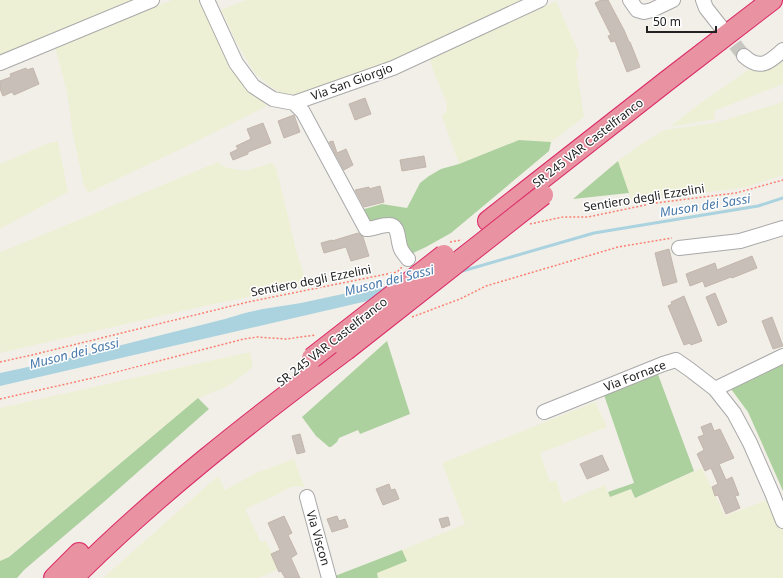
<svg xmlns="http://www.w3.org/2000/svg" width="783" height="578" font-family="'Noto Sans',sans-serif">
	<style>
		.farmland { fill: #eef0d5 }
		.forest { fill: #add19e }
		.water { fill: #aad3df }
		.lines { fill: none; stroke-linecap: round; stroke-linejoin: round }
		.stream { stroke: #aad3df; stroke-width: 3 }
		.building { fill: #c7bfb8; stroke: #c4b6ab }
		.minor-tunnel { stroke: #c8c6c1; stroke-width: 14; stroke-dasharray: 14 7; stroke-linecap: butt }
		.minor-casing { stroke: #a9a9a9; stroke-width: 16 }
		.highway-casing { stroke: #dc2a67; stroke-width: 22 }
		.path { stroke: #fa8072; stroke-width: 1.5; stroke-dasharray: 2 2; stroke-linecap: butt }
		.minor { stroke: #fff; stroke-width: 14 }
		.highway { stroke: #e892a2; stroke-width: 20 }
		.highway-bridge-casing { stroke: #dc2a67; stroke-width: 22; stroke-linecap: butt }
		.highway-bridge { stroke: #e892a2; stroke-width: 20 }
		.labels { text-anchor: middle; stroke-width: 3; stroke-linejoin: round; paint-order: stroke }
		.street-label { font-size: 12px; fill: #222; stroke: #fff }
		.water-label { font-size: 13px; font-style: italic; fill: #4a7aab; stroke: #fff }
	</style>
	<rect width="100%" height="100%" fill="#f2efe9"/>
	<path class="farmland" d="M0,0h144l-144,58z
		M172,0h31l46,89 18,17 -84,42 -95,45 -4,-7 -11,-51 -6,-43 -12,-45z
		M247,0h289l-148,67 -100,31 -20,-13 -14,-13 -18,-30 -15,-32z
		M556,1l23,52 -3,11 8,53 -33,25 -32,-2 -60,24 -17,-48 5,-6 -1,-9 -12,-28 -3,-9 -1,-8 53,-21z
		M783,60v24l-69,27 1,8 -45,8 28,-22 50,-35 11,1 10,-2z
		M783,102v73l-36,12 -29,4 -63,7 -23,4 -14,-41 22,-16 24,-15 51,-7z
		M58,141l10,51 -68,37v-65l49,-21z
		M218,162l6,5 21,4 27,-8 4,4 20,83 11,35 -103,21 -204,47v-101h1z
		M250,352l3,15 -27,20 -28,11 -190,159 -8,4v-153z
		M595,402l12,25 -67,26 10,29 6,-2 7,23 42,-18 5,12 22,-8 4,9 66,-30 23,48 44,-17 14,30v49h-405l-1,-5 29,-12 -4,-11 63,-26 -23,-61z
		M294,459l12,32 -3,-4 -3,-1 -9,1 -19,10 -27,12 16,33 5,-1 13,28 -20,9h-156l115,-102 7,14 31,-17z"/>
	<path class="forest" d="M519,140l32,2 -2,9 -98,82 -25,14 -15,7 -14,-30 -29,2 -7,-16 21,-6 25,4 13,-25 9,-7 12,-7 18,-5z
		M618,161l11,32 -56,6z
		M387,341l23,73 -50,20 -2,-4 -19,8 -2,4 -6,5h-2l-13,-11 -14,-19z
		M783,362v129l-35,-79 -20,-27z
		M656,369l38,102 -59,27 -4,-9 -21,8 -2,-5 26,-9 -31,-91z
		M198,398l11,11 -104,92 -81,69 -7,8h-17v-17l9,-4z
		M402,550l5,11 -30,12 1,5h-42l-1,-2z"/>
	<path class="water" d="M393,285l-17,14 -376,87v-13l70,-15 155,-39 20,-6 18,-4 38,-6 51,-11z"/>
	<g class="lines">
		<path class="stream" d="M459,272l135,-39 164,-27 25,-8"/>
	</g>
	<path class="building" d="M601,0h7l16,30 5,12h1l10,25 -13,5 -12,-31 -4,1 -3,-6 3,-1 -16,-32z
		M26,68l1,2 6,-2 6,16 -25,11 -2,-3 -9,4 -3,-7v-8l11,-4 -1,-3z
		M365,98l6,16 -16,6 -6,-16z
		M294,115l6,17 -16,6 -6,-17z
		M263,123l8,20 -23,9v2l-15,6 -3,-7 8,-4 -2,-3 15,-7 -4,-10z
		M333,141l4,12 9,-4 7,16 -9,5 -15,-28z
		M424,156l2,11 -24,4 -2,-11z
		M380,186l4,16 -20,5 -9,-17 14,-3v2z
		M358,233l5,4 6,19 -18,5 -5,-14 -22,6 -3,-10 11,-3v1z
		M669,249l8,33 -14,4 -8,-33z
		M752,256l5,12 -25,10 -1,-1 -26,10 -2,-6 -13,5 -4,-12 29,-11 2,7z
		M715,293l12,29 -9,4 -12,-29z
		M684,296l18,45 -11,4 -1,-2 -6,2 -16,-39 4,-2 -1,-2z
		M772,317l11,29 -10,3 -11,-28z
		M711,423l3,8 6,-2 14,29 -15,6 7,16 6,-3 7,18 -4,1 5,12 -14,6 -8,-19 -3,1 -3,-9 6,-3 -7,-16 -6,3 -8,-17 7,-4 -6,-13 6,-2 -3,-8z
		M300,434l5,18 -8,2 -5,-18z
		M602,455l7,15 -22,9 -7,-15z
		M389,484l2,6 4,-1 4,10 -16,6 -7,-16z
		M284,516l8,17 -4,2 9,19 -6,4 9,20h-15l-4,-7 -2,1 -8,-18 9,-4 -12,-27z
		M337,516l2,5 6,-2 3,8 -16,5 -5,-13z
		M448,517l2,8 -8,3 -3,-9z"/>
	<g class="lines">
		<path class="minor-tunnel" d="M722,28l22,28"/>
		<defs>
			<path id="minor" d="M207,0l29,63 17,23 20,13 21,4 99,-35 147,-68
				M630,0l7,10 7,2 8,-2 21,-10
				M703,0l3,8 15,19
				M744,56c16,15 26,6 39,-6
				M0,63l152,-63
				M294,103l9,9 63,117c8,0 14,-4 22,-4 12,-1 9,16 13,24 1,3 5,7 7,10
				M679,248l61,-7 43,-13
				M715,389l68,-33
				M544,412l119,-48 13,-4 13,9 26,20 19,24 16,30 22,50 11,28
				M307,497l22,81"/>
			<path id="highway" d="M488,221l180,-141 104,-80
				M54,578l25,-25
				M73,578c84,-84 178,-157 273,-228"/>
		</defs>
		<use href="#minor" class="minor-casing"/>
		<use href="#highway" class="highway-casing"/>
		<path class="path" d="M530,224l33,-7h25l67,-14 81,-10 47,-13
			M450,242l12,-2
			M412,317l48,-18 26,-13 132,-39 54,-9
			M0,362l32,-7 216,-53 149,-30 5,-5
			M0,399l97,-22 147,-38 13,-2 29,2 30,-4"/>
		<use href="#minor" class="minor"/>
		<use href="#highway" class="highway"/>
		<defs>
			<path id="highway-bridge" d="M346,350l197,-155
				M312,358l132,-103"/>
		</defs>
		<use href="#highway-bridge" class="highway-bridge-casing"/>
		<use href="#highway-bridge" class="highway-bridge"/>
	</g>
	<g class="labels">
		<g class="street-label">
			<text transform="translate(352 82) rotate(-20)" y="4">Via San Giorgio</text>
			<text transform="translate(588 143) rotate(-38)" y="4">SR 245 VAR Castelfranco</text>
			<text transform="translate(644 198) rotate(-9)" y="4">Sentiero degli Ezzelini</text>
			<text transform="translate(311 281) rotate(-11)" y="4">Sentiero degli Ezzelini</text>
			<text transform="translate(332 342) rotate(-38)" y="4">SR 245 VAR Castelfranco</text>
			<text transform="translate(635 376) rotate(-21)" y="4">Via Fornace</text>
			<text transform="translate(318 538) rotate(74)" y="4">Via Viscon</text>
		</g>
		<g class="water-label">
			<text transform="translate(705 205) rotate(-9)" y="5">Muson dei Sassi</text>
			<text transform="translate(389 280) rotate(-14)" y="5">Muson dei Sassi</text>
			<text transform="translate(74 353) rotate(-14)" y="5">Muson dei Sassi</text>
		</g>
	</g>
	<path d="M647 26v6h69v-6" fill="none" stroke="#222222" stroke-width="2"/>
	<text x="653" y="26" font-size="12" fill="#222222" stroke="#ffffff" stroke-width="3" paint-order="stroke">50 m</text>
</svg>
